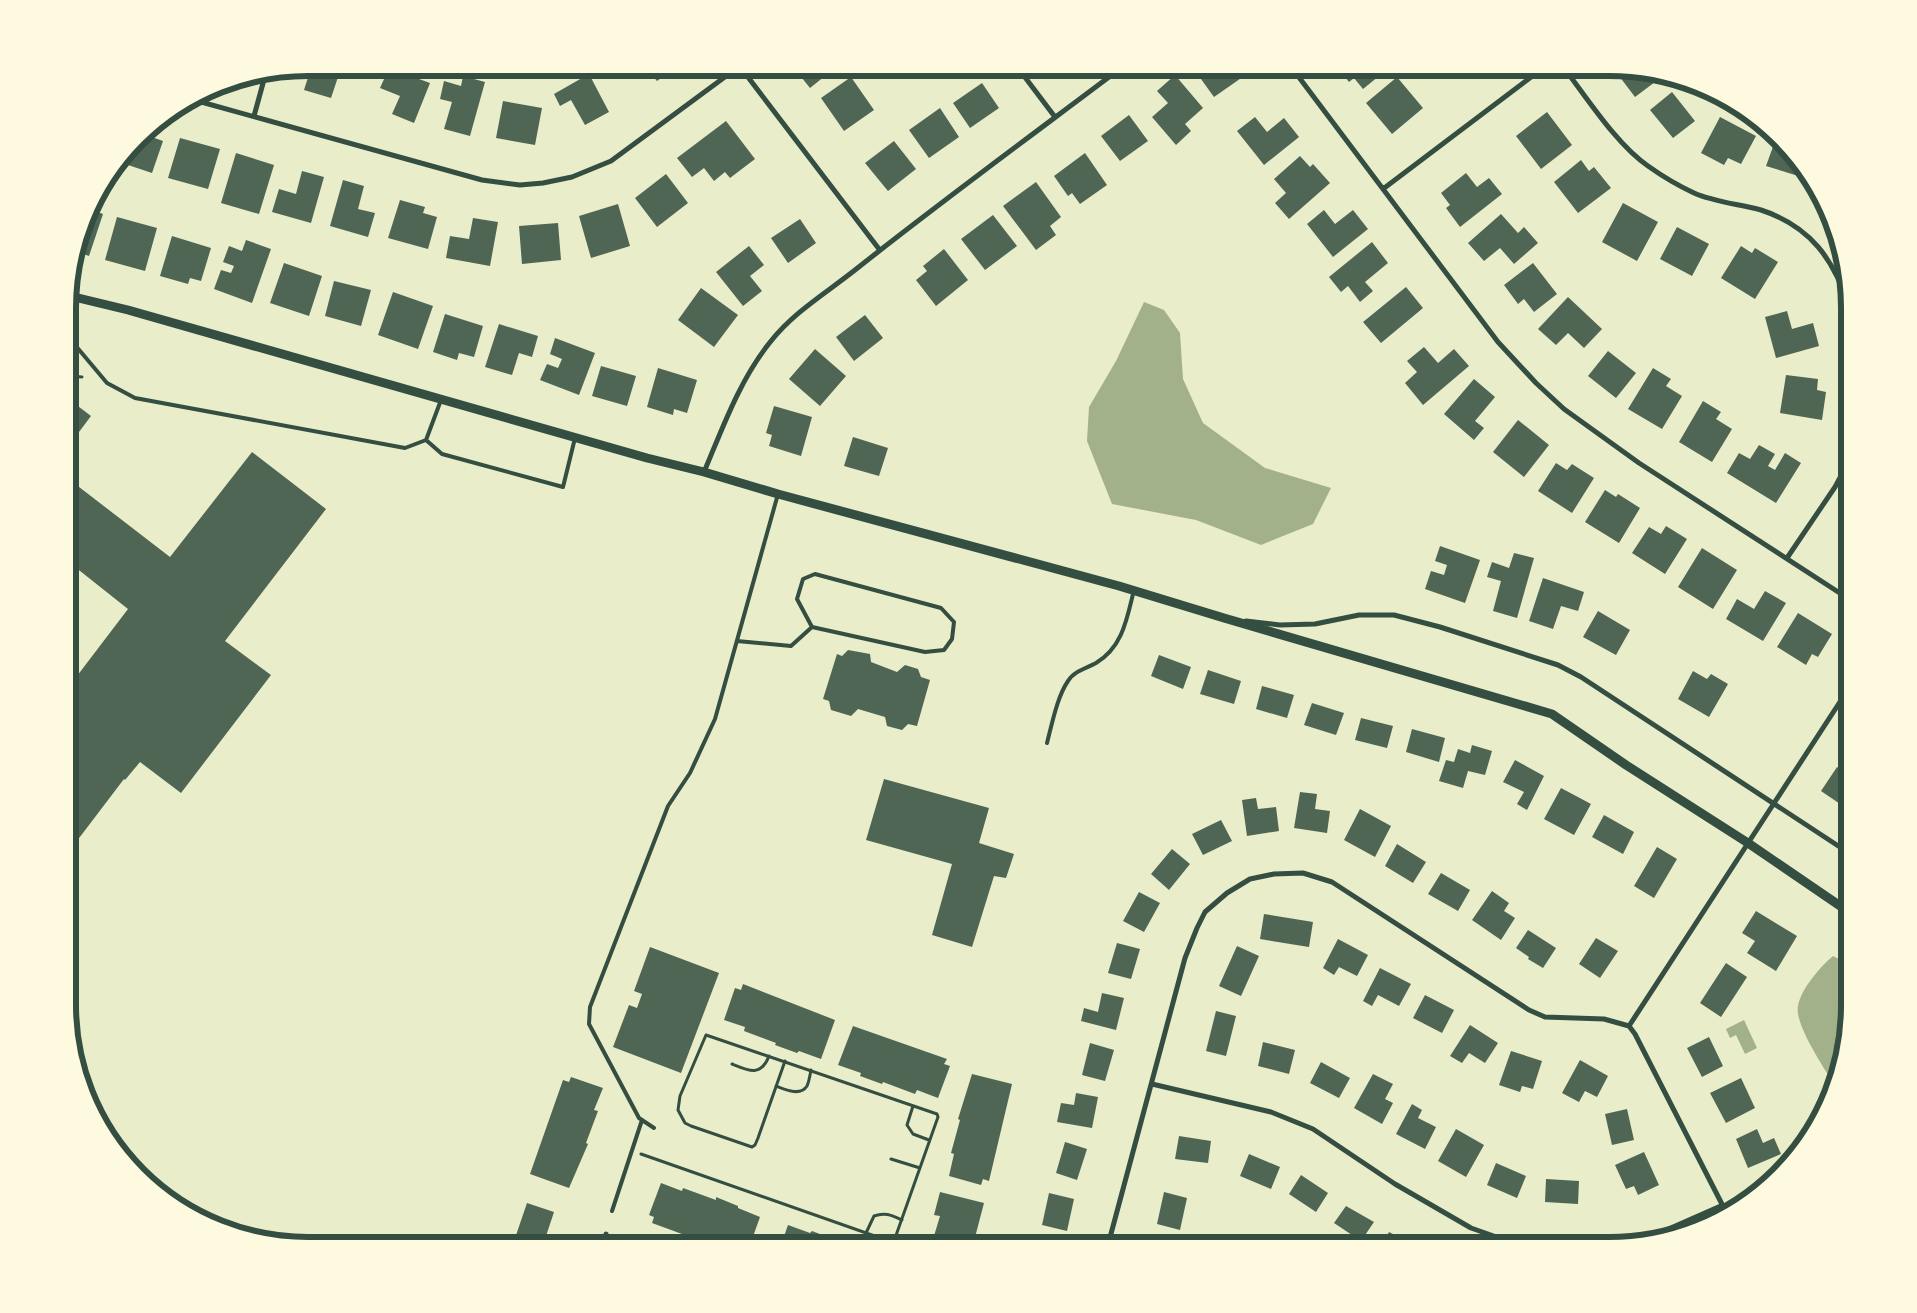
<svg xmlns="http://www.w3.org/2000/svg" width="1917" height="1313" font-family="'Roboto Serif',serif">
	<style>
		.water { fill: #a3b18a }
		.building { fill: #4f6655 }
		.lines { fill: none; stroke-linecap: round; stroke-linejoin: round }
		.path { stroke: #344e41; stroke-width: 3 }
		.service { stroke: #344e41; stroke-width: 4 }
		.minor { stroke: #344e41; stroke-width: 5 }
		.tertiary { stroke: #344e41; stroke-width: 9 }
		.rim { fill: none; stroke: #344e41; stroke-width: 6 }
	</style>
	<rect width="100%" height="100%" fill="#e9edc9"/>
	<path class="water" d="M1144,302l20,8 16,23 3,46 20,44 62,45 66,20 -18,36 -52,21 -65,-25 -84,-16 -25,-63 2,-34 27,-46z
		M1833,956l16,8v56l-14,66c-10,-17 -41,-62 -37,-80 3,-17 22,-39 35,-50z
		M1744,1020l13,28 -12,6 -9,-19 -6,3 -4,-9z"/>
	<path class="building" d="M311,68h30l-10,30 -27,-8z
		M389,68l41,15 -16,40 -22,-9 8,-18 -20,-8z
		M646,68h29l-18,13z
		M794,68h41l-25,20z
		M1193,68h49l5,6 -33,23z
		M1338,68h51l-26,21 -9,-11 -5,4z
		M1613,68h11l39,8 -28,21z
		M589,74l20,38 -24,13 -14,-25 -11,6 -6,-12z
		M1175,75l28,33 -18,16 6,7 -15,14 -24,-28 16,-14 -11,-12z
		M463,76l22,6 -15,54 -26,-7 8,-27 -12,-3 4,-18 17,5z
		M851,77l23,33 -30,21 -23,-33z
		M1397,77l26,31 -31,26 -26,-31z
		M982,83l17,25 -29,20 -17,-25z
		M1672,92l23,29 -22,17 -23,-28z
		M503,101l39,7 -7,37 -39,-7z
		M940,108l19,29 -30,21 -20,-28z
		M1547,112l25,33 -31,24 -25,-33z
		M1129,115l19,26 -28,20 -19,-25z
		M1255,117l12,15 17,-14 15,19 -35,28 -27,-34z
		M1720,117l36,19 -15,28 -13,-6 -4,7 -23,-12z
		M726,121l29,38 -25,19 -5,-6 -11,9 -10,-13 -12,9 -15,-19z
		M148,129l3,1 -2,6 14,5 -11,32 -30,-10z
		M180,138l40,11 -12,40 -40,-11z
		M894,141l22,28 -28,22 -23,-28z
		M1775,141l2,3 28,34 -39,-12z
		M236,153l38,12 -15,49 -38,-11z
		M1085,153l22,32 -27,19 -8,-11 -4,3 -14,-20z
		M1300,156l10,11 3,-3 17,19 -41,36 -14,-16 11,-10 -12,-14z
		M1581,160l8,11 5,-4 17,21 -33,25 -24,-31z
		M302,171l22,6 -13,46 -39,-11 7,-23 17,5z
		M1466,173l11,14 12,-9 13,16 -42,33 -14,-19 4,-3 -9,-12z
		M666,174l22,29 -31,24 -22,-29z
		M343,180l21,6 -6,23 17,4 -7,24 -38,-11z
		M1036,182l25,35 -11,9 6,9 -20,15 -33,-44z
		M400,200l25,7 -2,6 14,4 -9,32 -40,-11z
		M1623,203l35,19 -21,39 -35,-19z
		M618,204l12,42 -39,12 -12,-42z
		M90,209l13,5 -14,42 -12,-4z
		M1324,210l11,14 18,-14 15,19 -35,28 -26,-33z
		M1501,214l17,19 6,-6 14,16 -24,21 -14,-16 -16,13 -16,-18z
		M993,215l24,31 -32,24 -24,-31z
		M117,217l40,11 -12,43 -40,-11z
		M473,218l25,4 -8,44 -44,-8 4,-22 19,3z
		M800,219l16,24 -28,20 -17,-25z
		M558,223l3,37 -39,4 -3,-38z
		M1677,227l32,17 -17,32 -32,-17z
		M172,236l39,12 -10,33 -11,-3 -2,6 -28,-8z
		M246,240l25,9 -19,54 -38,-14 7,-19 10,3 3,-7 -11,-4 6,-16 13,5z
		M1372,242l16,21 -23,19 8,9 -13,11 -12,-16 -7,6 -12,-15z
		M749,246l15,19 -14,11 12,15 -19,15 -27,-34z
		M1741,246l11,7 3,-5 23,14 -23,37 -34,-21z
		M944,249l24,31 -32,26 -20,-26 11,-9 -4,-5z
		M284,263l38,13 -13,40 -39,-13z
		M1533,263l24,31 -23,18 -10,-13 -6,5 -14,-19z
		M334,281l37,9 -10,36 -36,-10z
		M1406,287l17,21 -42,35 -18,-21z
		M701,288l37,27 -24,32 -36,-27z
		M393,292l40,14 -15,43 -40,-14z
		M1568,297l34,32 -18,19 -16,-15 -12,12 -18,-16z
		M1787,311l5,18 21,-6 6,23 -43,12 -11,-41z
		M445,314l38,12 -9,31 -15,-4 -2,7 -24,-8z
		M865,315l18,23 -29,23 -18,-24z
		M499,324l39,12 -6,21 -13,-4 -7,22 -27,-8z
		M555,338l40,15 -16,42 -39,-15 7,-16 11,4 4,-9 -12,-5z
		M1424,347l14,16 16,-14 15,17 -46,39 -18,-22 12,-11 -10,-11z
		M815,349l31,27 -26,30 -31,-27z
		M1608,351l28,22 -20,25 -28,-22z
		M601,366l35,10 -9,30 -35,-10z
		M658,368l39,12 -10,33 -13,-4 -1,6 -26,-8z
		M1653,368l18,11 -5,7 16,10 -20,33 -34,-20z
		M1786,375l32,4 -1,11 9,2 -4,28 -42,-7z
		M1474,379l21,18 -20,24 9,7 -10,12 -30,-26z
		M70,400l21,16 -21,28z
		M1703,401l18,11 -5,7 16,10 -20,33 -33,-20z
		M774,406l38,11 -11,39 -32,-10 3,-11 -6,-2z
		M1518,420l31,25 -25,32 -31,-25z
		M853,437l35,11 -9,28 -35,-10z
		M1759,445l16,9 -7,12 7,4 10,-17 16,10 -25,40 -49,-30 12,-20 11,6z
		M252,452l74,57 -101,132 46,34 -90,118 -41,-31 -15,18 -1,-1 -54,71v-88l4,-6 -4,-4v-82l7,6 51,-67 -58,-46v-83l100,77z
		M1556,463l11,7 5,-6 22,14 -22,35 -34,-22z
		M1605,490l11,7 2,-3 22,14 -21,35 -34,-21z
		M1666,526l21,13 -22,35 -33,-21 17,-26 12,7z
		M1440,546l40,14 -15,43 -40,-14 6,-18 13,4 3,-10 -12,-4z
		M1702,548l35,22 -24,39 -35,-22z
		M1514,553l20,5 -17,60 -24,-7 8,-30 -14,-4 5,-15 17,6z
		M1543,578l41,14 -6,19 -17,-5 -8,23 -24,-8z
		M1765,591l21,12 -23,38 -37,-22 11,-20 17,10z
		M1598,611l32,19 -14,25 -33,-18z
		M1798,613l34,21 -14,23 -6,-3 -6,11 -29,-18z
		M848,650l22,4 1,8 26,10 8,-7 13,4 3,8 9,3 -13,46 -9,-2 -6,6 -15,-4 -2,-9 -27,-8 -7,7 -20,-6 -2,-9 -6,-2 14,-45 5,2z
		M1159,655l32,12 -8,22 -32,-13z
		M1208,670l33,11 -7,23 -34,-10z
		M1693,671l14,8 4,-5 17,10 -19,33 -31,-18z
		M1262,686l32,9 -7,23 -31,-9z
		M1312,703l32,10 -8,22 -32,-10z
		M1361,718l32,8 -6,22 -32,-8z
		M1412,729l33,9 -6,24 -33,-10z
		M1472,745l20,6 -7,24 -17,-4 -5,17 -24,-7 7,-21 8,2 4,-13 12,4z
		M1515,760l29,16 -17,34 -10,-6 7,-12 -21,-10z
		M1837,767l12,8v35l-28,-19z
		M884,779l105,29 -10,35 35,11 -8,24 -12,-2 -22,71 -40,-12 20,-71 -86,-24z
		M1561,788l30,16 -17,31 -30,-16z
		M1300,792l17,2 -2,15 15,2 -3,22 -33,-5z
		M1256,798l2,11 18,-2 3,24 -32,5 -5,-36z
		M1360,809l31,17 -16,31 -31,-17z
		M1604,815l30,17 -11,22 -31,-17z
		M1221,820l11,21 -29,14 -11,-21z
		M1397,844l29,18 -13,21 -28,-17z
		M1657,847l20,12 -23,39 -20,-12z
		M1172,849l18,15 -21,26 -18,-16z
		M1441,873l29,17 -12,21 -30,-17z
		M1492,891l17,12 -5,8 11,7 -14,22 -29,-20z
		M1139,892l21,11 -16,29 -21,-11z
		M1756,911l41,25 -21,35 -29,-18 8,-12 -13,-8z
		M1264,914l49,8 -4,25 -49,-8z
		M1528,930l28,18 -13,20 -15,-9 1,-2 -13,-9z
		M1596,938l22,13 -18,27 -21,-14z
		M1338,939l30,16 -11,21 -18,-9 -5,8 -11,-7z
		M1117,943l23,6 -9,30 -23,-6z
		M1237,946l22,10 -18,40 -22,-10z
		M650,947l69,26 -38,100 -68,-26 16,-42 8,3 5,-14 -8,-3z
		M1726,963l21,14 -26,40 -21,-14z
		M1380,968l31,16 -12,22 -21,-11 -6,11 -9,-5z
		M743,984l92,36 -14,39 -22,-8 -2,2 -22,-8 1,-2 -32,-12 1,-4 -21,-7 11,-32 6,2z
		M1102,993l22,5 -8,32 -35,-9 3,-13 14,4z
		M1425,995l29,15 -12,23 -29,-15z
		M1216,1011l20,5 -10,40 -20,-5z
		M1470,1025l28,18 -13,20 -16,-10 -7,10 -12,-7z
		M853,1026l94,33 -3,5 6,2 -12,32 -21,-8 -2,4 -32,-12 -1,2 -22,-8 1,-3 -23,-8z
		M1709,1037l14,29 -21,11 -15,-29z
		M1263,1042l32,8 -6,24 -31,-8z
		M1090,1043l24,7 -9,31 -23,-6z
		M1511,1051l31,10 -9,28 -11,-3 -2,6 -21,-7z
		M1580,1060l28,16 -11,21 -12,-6 -6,11 -17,-9z
		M1321,1062l29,16 -11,20 -29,-15z
		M972,1074l40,10 -23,97 -6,-2 -2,6 -32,-9 5,-22 -3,-1 9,-33 -2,-1z
		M1373,1074l20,10 -8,15 8,4 -11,21 -28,-16z
		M571,1077l32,11 -9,22 4,1 -12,32 2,1 -19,44 -39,-14 33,-94 6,2z
		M1741,1078l14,30 -29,15 -16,-30z
		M1076,1093l22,4 -6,31 -35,-6 4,-19 13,2z
		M1412,1104l10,6 -4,8 18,9 -11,22 -29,-15z
		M1627,1109l7,31 -22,5 -7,-31z
		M1456,1129l28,16 -18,32 -28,-16z
		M1757,1129l6,14 11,-5 7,16 -33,14 -12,-29z
		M1179,1136l32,5 -3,22 -33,-4z
		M1065,1142l22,7 -10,31 -21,-7z
		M1644,1152l15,33 -21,10 -4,-9 -8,3 -11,-24z
		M1249,1154l31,13 -9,22 -31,-13z
		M1496,1163l30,13 -9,22 -30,-13z
		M1301,1175l27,18 -12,19 -27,-18z
		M1546,1179l33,2 -1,23 -33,-2z
		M661,1183l21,8 1,-3 33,12v-3l22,9v2l22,9 -10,28h-32l-16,-6 -1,2 -49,-18 2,-6 -5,-2z
		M940,1192l44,11 -11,42h-45l3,-9h3l6,-20 -6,-1z
		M1164,1192l23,6 -7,32 -23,-6z
		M1049,1193l25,6 -7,32 -25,-6z
		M527,1203l27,9 -11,33 -30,-1z
		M1346,1206l28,16 -13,19 -27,-18z
		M788,1225l22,8 2,-2 21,8v2l10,4h-62z
		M1389,1232l26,13h-33z"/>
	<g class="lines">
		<path class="path" d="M70,376l12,1
			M732,1064c17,7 29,13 37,-8
			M776,1086c8,3 24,11 31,0 2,-4 3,-11 4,-16
			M913,1106l-6,19 6,9 16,6
			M641,1154l248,87h5l44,-124 -1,-3 -231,-79 -26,61 -2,14 7,13 6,3 61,21 3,-2 3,-7 27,-77
			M891,1159l29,9
			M866,1233l8,-17c11,-4 17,-1 28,4
			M894,1241l3,4"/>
		<path class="service" d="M70,339l37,44 28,15 270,50 21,-8 15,-40
			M426,440l16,14 121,33 12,-49
			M815,574l126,34 13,14 -2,17 -8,11 -19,2 -113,-25 -15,-28 6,-20z
			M737,641l54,5 21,-19
			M1047,743c5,-19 10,-46 21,-62 6,-10 19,-13 28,-18 27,-16 31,-45 38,-73
			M654,1128l-15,-10 -50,-94 1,-17 78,-201 22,-33 25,-54 63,-225
			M612,1211l30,-91"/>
		<path class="minor" d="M741,68l138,181
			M1018,68l37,49
			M1292,68l206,274 38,41 28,26 75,54 210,136
			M1564,68c23,30 53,77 84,98 14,10 31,20 46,27 20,9 45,11 67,17 49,16 73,49 88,97
			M194,100l288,80 38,5 23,-2 29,-6 39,-16 126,-93
			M254,116l11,-40
			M1383,189l160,-121
			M704,472c19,-45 36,-93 67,-131 23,-29 55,-48 84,-71 87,-69 177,-135 266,-202
			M1787,558l48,-71 14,-26
			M1246,621l34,4 35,-1 44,-9h35l46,12 118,38 23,12 268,176
			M1629,1026l220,-338
			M1629,1026l6,8 91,178
			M1152,1084l119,28 42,17 82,55 76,44 34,12 46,5
			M602,1245l4,-11
			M1108,1245l77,-287 12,-30 8,-16 22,-19 23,-14 24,-5 29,-1 29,9 197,128 16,7 59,2 25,7
			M1603,1245l28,-5 33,-9 59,-26"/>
		<path class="tertiary" d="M70,296l58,14 519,148 57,14 74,22 341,92 105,32 328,96 74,51 122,78 101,69"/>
	</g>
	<path d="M0 0H1917V1313H0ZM308 76H1609A232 232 0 0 1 1841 308V1005A232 232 0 0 1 1609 1237H308A232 232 0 0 1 76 1005V308A232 232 0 0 1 308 76Z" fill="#fefae0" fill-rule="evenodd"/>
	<path class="rim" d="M308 76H1609A232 232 0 0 1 1841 308V1005A232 232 0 0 1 1609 1237H308A232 232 0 0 1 76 1005V308A232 232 0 0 1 308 76Z"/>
</svg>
